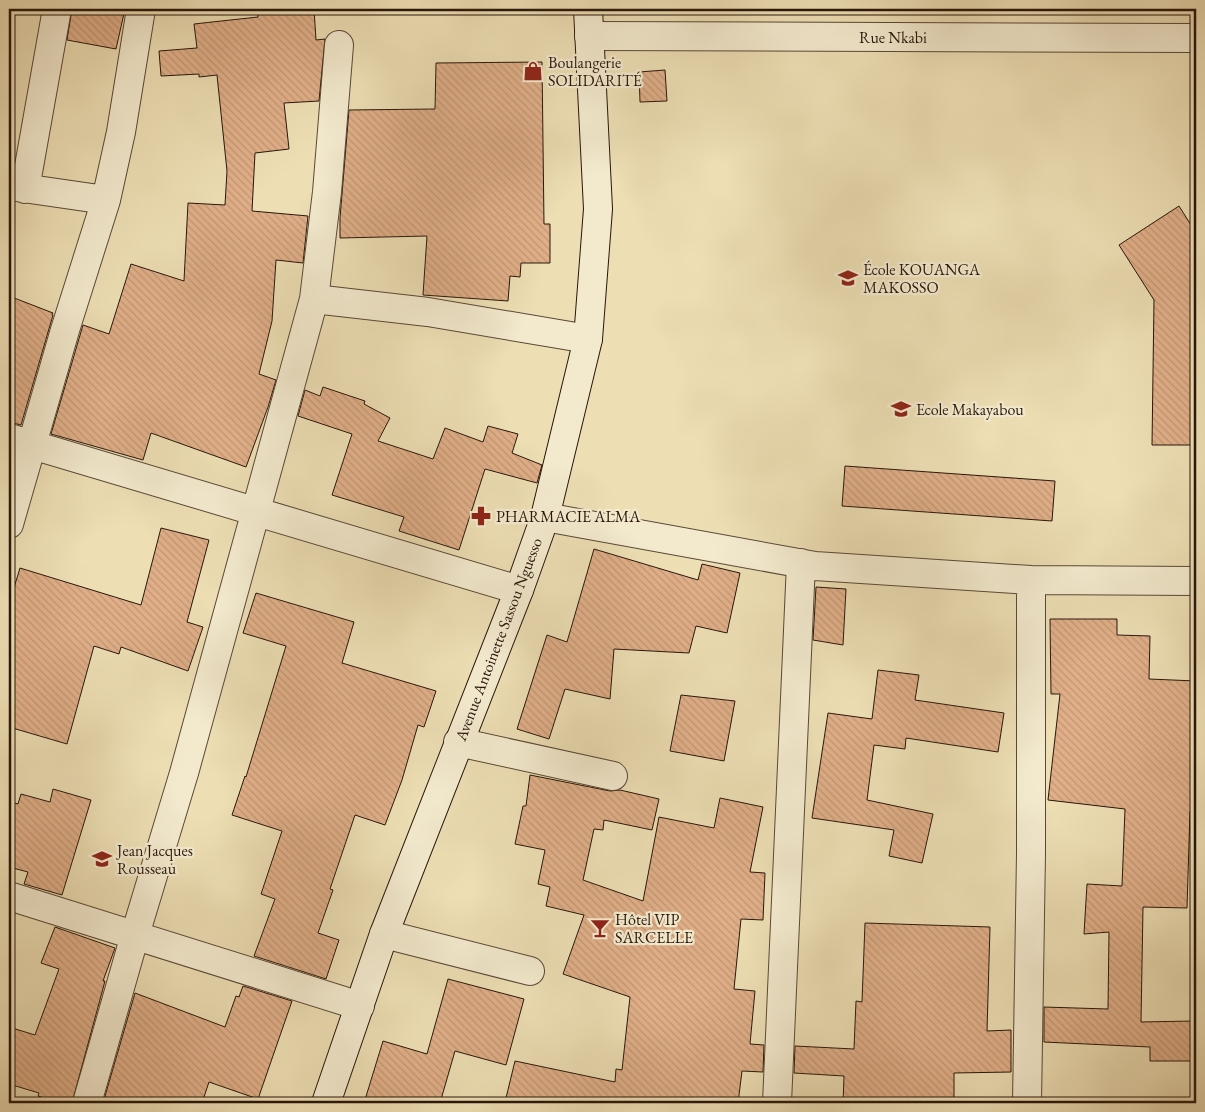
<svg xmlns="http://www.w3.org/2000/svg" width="1205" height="1112" font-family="'EB Garamond',serif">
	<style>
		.building { fill: url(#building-back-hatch); stroke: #28160c }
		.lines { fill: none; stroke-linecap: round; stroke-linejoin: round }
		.street-casing { stroke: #594836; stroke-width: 30 }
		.secondary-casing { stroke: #28160c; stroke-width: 30 }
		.street { stroke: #f3eace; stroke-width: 28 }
		.secondary { stroke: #f3eace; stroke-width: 28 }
		.labels { text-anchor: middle; stroke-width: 4.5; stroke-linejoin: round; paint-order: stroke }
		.street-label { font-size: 16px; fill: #28160c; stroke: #f3eace }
		.poi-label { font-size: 16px; fill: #28160c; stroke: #f3eace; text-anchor: start }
	</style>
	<defs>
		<pattern id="building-back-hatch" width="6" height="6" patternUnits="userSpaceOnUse" patternTransform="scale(1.25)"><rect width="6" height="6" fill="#e0af88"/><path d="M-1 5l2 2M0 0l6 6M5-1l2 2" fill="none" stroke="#c09674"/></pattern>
	</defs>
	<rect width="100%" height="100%" fill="#eddeb4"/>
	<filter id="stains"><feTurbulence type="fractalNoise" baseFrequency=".004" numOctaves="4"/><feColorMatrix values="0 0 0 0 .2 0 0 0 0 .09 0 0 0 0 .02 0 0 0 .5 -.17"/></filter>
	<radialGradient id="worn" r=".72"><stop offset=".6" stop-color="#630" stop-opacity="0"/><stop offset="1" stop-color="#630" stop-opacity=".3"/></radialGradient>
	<path class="building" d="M72,9h53l-9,40 -49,-9z
		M257,9h57l2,31 9,-1 -6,62 -35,2 5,46 -34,4 -3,58 56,5 -5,47 -27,-3 -4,61 -13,53 17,6 -8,27 -22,60 -95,-34 -8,27 -92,-26 32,-109 26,9 22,-70 53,17 4,-78 37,2 2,-34 -10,-96 -18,2v-3l-38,2 -2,-25 38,-3 -3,-24 64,-7z
		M542,62l2,162h6v39h-29l-1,14 -10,-1 -2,25 -85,-6 4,-59 -87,2v-20l9,-108 86,-1 1,-46z
		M665,70l2,31 -27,1 -1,-30z
		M1179,206l17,27v212h-44l2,-145 -35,-55z
		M9,296l44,17 -1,2h1l-32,110 -12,-3z
		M323,387l42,14 -1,3 26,14 -12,23 55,18 12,-31 38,14 5,-16 30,8 -6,19 30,12 -5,18 -52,-14 -26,81 -60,-19 5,-14 -72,-22 20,-61 -54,-18 7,-26 15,6z
		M845,466l210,15 -3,40 -210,-15z
		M161,528l48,12 -22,82 16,5 -15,44 -67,-24 -2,7 -25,-8 -27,98 -58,-17v-123l11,-36 121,37z
		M594,549l104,31 4,-16 38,9 -13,60 -31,-7 -7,27 -75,-4 -4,50 -45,-10 -16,50 -32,-10 30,-94 20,7z
		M816,587l30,2 -3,56 -30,-5z
		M256,593l98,29 -12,41 94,28 -12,36 -6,-2 -16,55 -17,45 -30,-10 -25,74 3,1 -15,43 21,7 -13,39 -72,-23 21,-57 -14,-5 21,-63 -50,-16 13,-39 1,1 40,-131 -43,-13z
		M1050,619h67v16l33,1 -1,43 47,2v33h-2l-3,62h5v35h-6l-3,97 -44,-1 -2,115 53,-1 1,40h-45v-14l-106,-5v-35l64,2 1,-77 -25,2 3,-50 35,2 3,-77 -77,-9 12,-106h-9z
		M878,670l41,5 -4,25 89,13 -6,39 -92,-14 -1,11 -31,-4 -7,55 66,14 -11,49 -33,-7 5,-26 -82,-12 16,-105 44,6z
		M681,695l54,6 -11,60 -54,-10z
		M530,775l80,16 10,-1 39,9 -7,31 -48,-10 -1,10 -9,-1 -11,51 60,21 16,-84 55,11 6,-30 43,9 -13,65 15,1 -2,47 -22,-1 -7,70 21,2 -5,53 14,1 -1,27 -21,-1 -4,32h-207l-25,-5 9,-37 100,21 1,-13 6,1 8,-73 -67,-23 21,-59 -38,-9 4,-19 -12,-3 7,-34 -30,-6 8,-38h3z
		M53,789l38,11 -29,95 -38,-11 4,-12 -19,-5v-66l9,3 3,-10 29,8z
		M865,923l125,4 -3,104 24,-1v42l-57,1v30h-111l1,-27 -50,-3 1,-27 59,3 2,-48 6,1z
		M55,927l60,21 -12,33h2l-33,122h-12l-22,-7 1,-3 -30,-9v-57l26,8 24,-66 -18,-6z
		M448,979l76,20 -18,66 -51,-14 -15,52h-76l19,-62 44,13z
		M243,986l49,15 -34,98 -49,-17 -7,21h-99l32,-110 90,34 11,-31 3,1z"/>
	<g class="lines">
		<defs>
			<path id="street" d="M589,36l607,2
				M9,186l97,14
				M25,189l32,-180
				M314,299l114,13 160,27
				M9,438l510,152
				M545,517l270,49 216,14 165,1
				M9,524l56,-194 41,-130 15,-68 20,-123
				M458,742l155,34
				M9,896l351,110
				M384,934l146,37
				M87,1103l48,-168 49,-162 130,-474 13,-107 12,-147
				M777,1103l24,-540
				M1027,1103l4,-250v-273"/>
			<path id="secondary" d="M326,1103l58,-169 135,-344 26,-73 43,-178 10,-130 -10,-200"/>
		</defs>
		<use href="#street" class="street-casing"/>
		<use href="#secondary" class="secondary-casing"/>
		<use href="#street" class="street"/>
		<use href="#secondary" class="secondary"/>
	</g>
	<defs>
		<symbol id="shop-bare" viewBox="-9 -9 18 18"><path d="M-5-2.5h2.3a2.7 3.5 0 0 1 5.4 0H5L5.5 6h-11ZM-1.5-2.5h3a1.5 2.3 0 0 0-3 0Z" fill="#8f2418" stroke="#f3eace" stroke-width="2.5" paint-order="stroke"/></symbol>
		<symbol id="school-bare" viewBox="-9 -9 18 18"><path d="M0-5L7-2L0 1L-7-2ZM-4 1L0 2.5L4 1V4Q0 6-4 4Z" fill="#8f2418" stroke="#f3eace" stroke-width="2.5" paint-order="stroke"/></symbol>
		<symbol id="pharmacy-bare" viewBox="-9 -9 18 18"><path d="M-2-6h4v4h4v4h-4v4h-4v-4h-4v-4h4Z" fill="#8f2418" stroke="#f3eace" stroke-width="2.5" paint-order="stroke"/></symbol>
		<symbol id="bar-bare" viewBox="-9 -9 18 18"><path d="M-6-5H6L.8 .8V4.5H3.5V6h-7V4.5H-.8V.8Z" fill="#8f2418" stroke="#f3eace" stroke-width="2.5" paint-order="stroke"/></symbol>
	</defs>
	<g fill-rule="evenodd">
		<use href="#shop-bare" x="519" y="57" width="28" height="28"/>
		<use href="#school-bare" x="834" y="264" width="28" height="28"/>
		<use href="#school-bare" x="887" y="395" width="28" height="28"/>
		<use href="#pharmacy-bare" x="467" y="502" width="28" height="28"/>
		<use href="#school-bare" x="88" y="845" width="28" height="28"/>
		<use href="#bar-bare" x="586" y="914" width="28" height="28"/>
	</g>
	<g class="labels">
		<g class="street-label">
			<text x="893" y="43">Rue Nkabi</text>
			<text transform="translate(498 639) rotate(-69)" y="6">Avenue Antoinette Sassou Nguesso</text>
		</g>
		<g class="poi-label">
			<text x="548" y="68">Boulangerie<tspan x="548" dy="18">SOLIDARITÉ</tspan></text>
			<text x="863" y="275">École KOUANGA<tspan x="863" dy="18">MAKOSSO</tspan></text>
			<text x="916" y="415">Ecole Makayabou</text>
			<text x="496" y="522">PHARMACIE ALMA</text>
			<text x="117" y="856">Jean Jacques<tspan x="117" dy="18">Rousseau</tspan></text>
			<text x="615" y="925">Hôtel VIP<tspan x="615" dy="18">SARCELLE</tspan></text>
		</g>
	</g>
	<rect width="1205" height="1112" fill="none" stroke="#eddeb4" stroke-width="30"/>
	<rect x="10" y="10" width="1185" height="1092" fill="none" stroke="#28160c" stroke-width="2.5"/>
	<rect x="15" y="15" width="1175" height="1082" fill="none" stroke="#28160c"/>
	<rect width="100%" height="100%" filter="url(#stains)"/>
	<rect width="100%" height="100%" fill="url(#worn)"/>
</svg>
